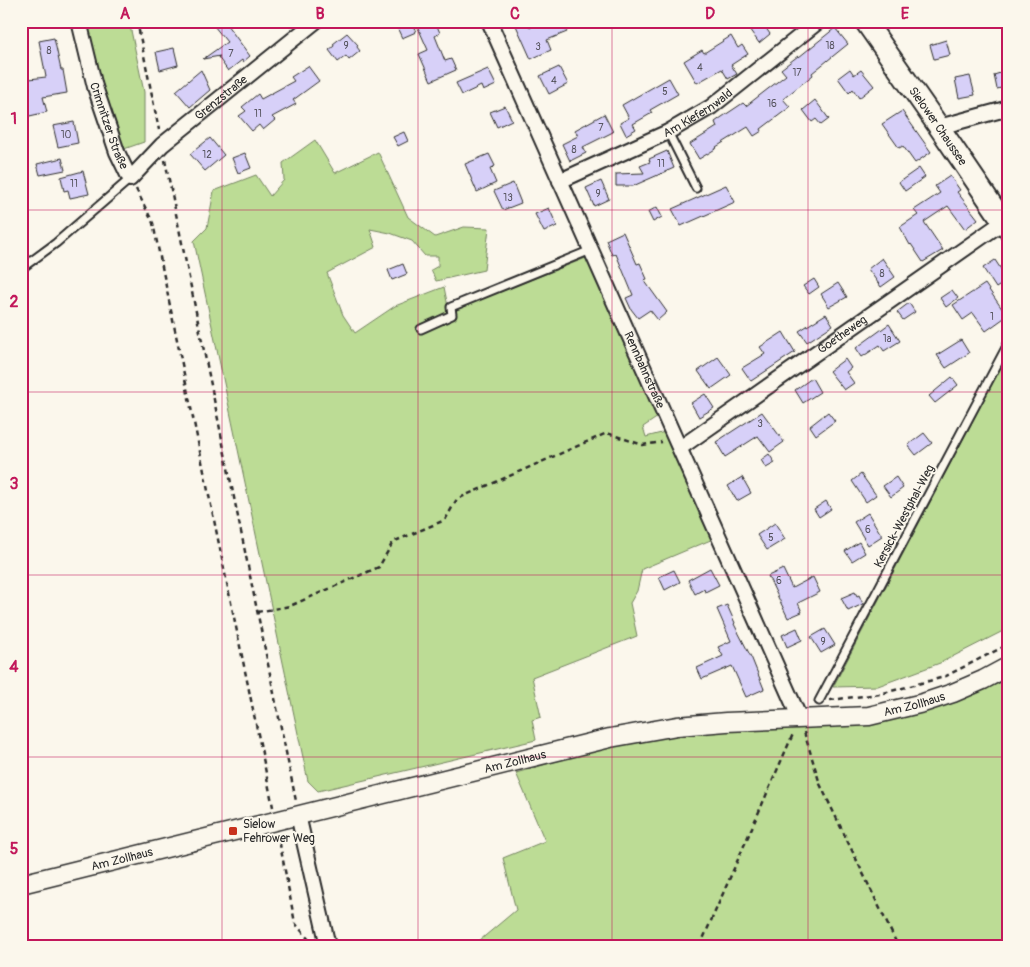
<svg xmlns="http://www.w3.org/2000/svg" width="1030" height="967" font-family="Pangolin,sans-serif">
	<style>
		.green { fill: #bcdc95; stroke: #748460 }
		.building { fill: #d7d0f8; stroke: #2b2b2b }
		.lines { fill: none; stroke-linecap: round; stroke-linejoin: round }
		.service-casing { stroke: #2b2b2b; stroke-width: 11 }
		.minor-casing { stroke: #2b2b2b; stroke-width: 18 }
		.tertiary-casing { stroke: #2b2b2b; stroke-width: 21 }
		.secondary-casing { stroke: #2b2b2b; stroke-width: 24 }
		.path { stroke: #2b2b2b; stroke-width: 2.5; stroke-dasharray: 5 4; stroke-linecap: butt }
		.service { stroke: #fbf7ec; stroke-width: 7 }
		.minor { stroke: #fbf7ec; stroke-width: 14 }
		.tertiary { stroke: #fbf7ec; stroke-width: 18 }
		.secondary { stroke: #fbf7ec; stroke-width: 20 }
		.grid { fill: none; stroke: #c2185b; stroke-width: 1; stroke-opacity: 0.55 }
		.poi-dot { fill: #c8321e; stroke: #fbf7ec; stroke-width: 2 }
		.labels { text-anchor: middle; stroke-width: 4; stroke-linejoin: round; paint-order: stroke }
		.number-label { font-size: 10px; fill: #56545e }
		.street-label { font-size: 12px; fill: #2b2b2b; stroke: #fbf7ec }
		.poi-label { font-size: 12px; fill: #2b2b2b; stroke: #fbf7ec; text-anchor: start }
		.neatline { fill: none; stroke: #c2185b; stroke-width: 2 }
		.grid-label { font-size: 16px; text-anchor: middle; font-weight: bold; fill: #c2185b }
	</style>
	<rect width="100%" height="100%" fill="#fbf7ec"/>
	<filter id="ink" filterUnits="userSpaceOnUse"><feTurbulence type="fractalNoise" baseFrequency=".02" numOctaves="2"/><feDisplacementMap in="SourceGraphic" scale="10" xChannelSelector="R" yChannelSelector="G"/><feConvolveMatrix kernelMatrix="1 2 1 2 8 2 1 2 1" color-interpolation-filters="sRGB"/></filter>
	<g filter="url(#ink)">
		<path class="green" d="M86,21h43l15,71v50l-20,7 -24,-63z
			M315,140l20,33 43,-21 30,65 27,20 29,-10 25,1 -5,42 -48,11 -5,-11 7,-4v-10h-13l-13,-15 -22,-8 -20,-4 6,18 -49,26 16,42 12,18 40,-27 49,-19 5,25 137,-54 72,159 -15,10 3,10 19,-5 48,107 -71,30 -5,22 -7,12 7,33 -105,41 9,40 -9,3 4,20 -218,51 -10,-10 -114,-540 13,-13 7,-37 42,-16 14,21 14,-16 -1,-17z
			M1009,352v276l-69,35 -62,23 -45,1z
			M1009,679v267h-536l43,-36 -13,-52 42,-17 -29,-68 106,-31 88,-12 87,-3 104,-9 61,-19z"/>
		<path class="building" d="M210,21h14l26,35 -7,6 -1,-2 -14,11 -10,-14 2,-1 -17,3 24,-17z
			M394,21h17l5,11 -14,6z
			M415,21h20l5,12 -5,3 10,25 6,-2 5,11 -25,11 -12,-27 9,-4z
			M514,21h13l3,7 9,-7h23l5,11 -20,8 4,10 -20,9z
			M754,21h7l9,13 -11,9 -12,-17z
			M835,28l13,16 -36,29 1,2 -30,24 7,8 -29,22 1,2 -8,5 -6,-9 -32,20 1,1 -18,11 -9,-15 27,-17 -2,-5 7,-5 21,-14 3,3 40,-31 -5,-6 17,-13 1,1z
			M347,33l11,12 -1,2 3,4 -11,9 -3,-4 -8,6 -9,-12 5,-4 -1,-2z
			M731,36l7,12 4,-3 6,9 -17,11 6,9 -9,5 -6,-10 -25,14 -13,-22 18,-11 2,3z
			M54,38l7,32h2l4,23 -24,4 4,15 -26,6v-38l25,-3 -7,-36z
			M946,40l4,15 -16,4 -4,-14z
			M174,48l4,17 -18,5 -4,-18z
			M308,66l11,15 -26,19 3,4 -24,13 3,3 -12,10 -4,-5 -7,6 -13,-15 7,-5 -4,-4 16,-13 3,5 33,-18 -3,-4z
			M559,67l9,17 -19,10 -9,-18z
			M488,69l8,16 -13,6 -2,-5 -19,9 -6,-12z
			M850,69l4,6 7,-5 13,16 -15,12 -6,-9 -4,4 -11,-15z
			M201,70l9,20 -20,17 -14,-16z
			M1009,70v16l-12,3 -3,-14z
			M970,76l5,19 -16,3 -4,-19z
			M669,78l9,16 -28,16 2,3 -19,11 3,5 -10,6 -6,-12 9,-5 -7,-13z
			M815,100l14,19 -8,6 -5,-6 -4,3 -9,-12z
			M505,106l7,14 -15,7 -7,-15z
			M902,111l29,41 -16,11 -12,-17 -4,2 -17,-24z
			M604,114l9,18 -30,15 3,6 -16,8 -8,-17 16,-8 -3,-6z
			M74,122l4,21 -20,4 -5,-21z
			M404,132l4,9 -10,5 -5,-9z
			M210,138l14,17 -19,16 -15,-17z
			M667,151l7,17 -41,18h-17v-12l28,-1 -4,-7 10,-4 -1,-3z
			M245,153l6,15 -13,5 -6,-15z
			M489,154l6,12 -5,3 6,14 -19,9 -12,-28z
			M62,158l3,12 -25,5 -3,-11z
			M919,168l6,9 -20,14 -6,-9z
			M83,171l6,23 -19,4 -2,-8 -4,1 -3,-14z
			M950,176l10,14 -3,2 21,27 -13,10 -17,-23 -24,16 19,28 -20,12 -12,-18 -1,1 -10,-18 18,-12 -4,-5 26,-17 -5,-7z
			M601,181l8,18 -15,7 -8,-18z
			M513,183l8,20 -18,7 -9,-19z
			M726,185l9,17 -54,24 -9,-17z
			M657,207l5,10 -9,5 -5,-10z
			M549,208l8,18 -13,6 -9,-18z
			M623,232l14,32 3,-1 7,16 -3,1 23,32 -9,8 -8,-10 -12,8 -7,-9 -5,-11 7,-3 -17,-41 -4,1 -6,-15z
			M882,258l13,19 -14,10 -13,-18z
			M995,260l13,20 -12,8 -13,-20z
			M403,264l4,10 -15,6 -4,-10z
			M814,279l5,8 -10,7 -6,-8z
			M838,283l9,14 -18,10 -8,-13z
			M985,284l22,32 -21,15 -13,-18 -10,7 -10,-15z
			M952,290l6,8 -12,9 -6,-9z
			M909,303l6,9 -12,8 -6,-8z
			M826,314l7,11 -26,17 -8,-11z
			M889,324l11,17 -16,10 -4,-6 -18,12 -6,-9z
			M783,332l12,20 -44,29 -9,-13 23,-14 -5,-7z
			M961,340l8,13 -23,15 -9,-13z
			M718,357l13,18 -20,14 -13,-18z
			M845,359l6,9 -5,4 8,11 -10,7 -15,-19z
			M952,377l6,8 -23,18 -6,-7z
			M812,378l8,14 -17,11 -8,-13z
			M705,394l9,14 -15,9 -8,-14z
			M762,412l22,30 -14,10 -12,-16 -33,21 -9,-15z
			M828,412l7,9 -19,14 -6,-9z
			M924,433l8,10 -16,12 -8,-10z
			M769,454l6,9 -9,5 -5,-8z
			M861,474l15,21 -10,7 -14,-21z
			M742,477l9,16 -14,8 -9,-15z
			M896,477l7,11 -12,9 -8,-11z
			M826,501l5,8 -12,8 -5,-8z
			M868,513l14,23 -14,9 -14,-23z
			M775,523l10,16 -18,11 -10,-15z
			M859,542l6,11 -13,8 -7,-10z
			M710,568l9,17 -14,7 -1,-3 -9,5 -7,-14z
			M783,569l9,19 21,-11 7,15 -22,11 4,9 -14,6 -20,-42z
			M674,570l6,12 -15,8 -6,-13z
			M855,592l2,4 2,-1 4,9 -15,7 -7,-13z
			M727,605l8,18 -1,1 18,35 12,30 -18,8 -14,-31 -30,13 -5,-11 26,-12 -5,-9 13,-6 -14,-32z
			M797,628l5,12 -15,7 -5,-12z
			M825,629l10,16 -14,8 -10,-16z"/>
		<g class="lines">
			<defs>
				<path id="service" d="M668,132l28,56
					M22,268l34,-25 74,-64
					M421,329l31,-14 -1,-8 140,-57
					M819,701l190,-359"/>
				<g id="minor">
					<path id="s1" d="M79,21l16,66 22,65 13,27 32,-34 154,-124"/>
					<path id="s2" d="M489,21l311,698"/>
					<path d="M939,127l70,-19"/>
					<path id="s3" d="M560,181l108,-49 43,-25 108,-86"/>
					<path id="s4" d="M680,448l323,-226"/>
					<path d="M298,815l30,131"/>
				</g>
				<g id="tertiary">
					<path id="s5" d="M21,884l589,-146 67,-12 49,-4 143,-6 54,-13 30,-10 30,-13 26,-14"/>
				</g>
				<g id="secondary">
					<path id="s6" d="M865,21l74,106 70,103"/>
				</g>
			</defs>
			<use href="#service" class="service-casing"/>
			<use href="#minor" class="minor-casing"/>
			<use href="#tertiary" class="tertiary-casing"/>
			<use href="#secondary" class="secondary-casing"/>
			<path class="path" d="M137,21l22,109
				M165,160l131,641
				M136,189l17,34 120,584
				M257,612l33,-6 89,-39 14,-25 52,-22 12,-21 150,-66 36,12 19,-3
				M830,700l50,-6 64,-17 59,-30 6,-4
				M804,732l16,52 78,162
				M278,834l17,89 19,23
				M700,946l93,-212"/>
			<use href="#service" class="service"/>
			<use href="#minor" class="minor"/>
			<use href="#tertiary" class="tertiary"/>
			<use href="#secondary" class="secondary"/>
		</g>
	</g>
	<path class="grid" d="M222,21v925M418,21v925M612,21v925M808,21v925M21,210h988M21,392h988M21,575h988M21,757h988"/>
	<rect class="poi-dot" x="228" y="826" width="10" height="10" rx="2.5"/>
	<g class="labels">
		<g class="number-label">
			<text x="346" y="49">9</text>
			<text x="830" y="49">18</text>
			<text x="538" y="50">3</text>
			<text x="49" y="54">8</text>
			<text x="231" y="57">7</text>
			<text x="700" y="71">4</text>
			<text x="797" y="76">17</text>
			<text x="554" y="84">4</text>
			<text x="665" y="95">5</text>
			<text x="772" y="107">16</text>
			<text x="258" y="117">11</text>
			<text x="601" y="131">7</text>
			<text x="66" y="138">10</text>
			<text x="574" y="153">8</text>
			<text x="207" y="158">12</text>
			<text x="661" y="167">11</text>
			<text x="74" y="187">11</text>
			<text x="598" y="197">9</text>
			<text x="508" y="201">13</text>
			<text x="882" y="277">8</text>
			<text x="992" y="320">1</text>
			<text x="887" y="342">1a</text>
			<text x="760" y="427">3</text>
			<text x="868" y="533">6</text>
			<text x="771" y="541">5</text>
			<text x="779" y="584">6</text>
			<text x="823" y="645">9</text>
		</g>
		<g class="street-label">
			<text dy="4" stroke="none"><textPath href="#s1" startOffset="289">Grenzstraße</textPath></text>
			<text dy="4" stroke="none"><textPath href="#s3" startOffset="154">Am Kiefernwald</textPath></text>
			<text dy="4" stroke="none"><textPath href="#s1" startOffset="109">Crimnitzer Straße</textPath></text>
			<text dy="4" stroke="none"><textPath href="#s6" startOffset="128">Sielower Chaussee</textPath></text>
			<text dy="4" stroke="none"><textPath href="#s4" startOffset="198">Goetheweg</textPath></text>
			<text dy="4" stroke="none"><textPath href="#s2" startOffset="382">Rennbahnstraße</textPath></text>
			<text transform="translate(904 516) rotate(-62)" y="4">Kersick-Westphal-Weg</text>
			<text dy="4" stroke="none"><textPath href="#s5" startOffset="914">Am Zollhaus</textPath></text>
			<text dy="4" stroke="none"><textPath href="#s5" startOffset="509">Am Zollhaus</textPath></text>
			<text dy="4" stroke="none"><textPath href="#s5" startOffset="104">Am Zollhaus</textPath></text>
		</g>
		<g class="poi-label">
			<text x="243" y="828">Sielow<tspan x="243" dy="14">Fehrower Weg</tspan></text>
		</g>
	</g>
	<rect width="1030" height="967" fill="none" stroke="#fbf7ec" stroke-width="55"/>
	<rect x="28" y="28" width="974" height="912" class="neatline"/>
	<g class="grid-label">
		<text x="125" y="19">A</text>
		<text x="320" y="19">B</text>
		<text x="515" y="19">C</text>
		<text x="710" y="19">D</text>
		<text x="905" y="19">E</text>
		<text x="14" y="124">1</text>
		<text x="14" y="307">2</text>
		<text x="14" y="489">3</text>
		<text x="14" y="672">4</text>
		<text x="14" y="854">5</text>
	</g>
</svg>
